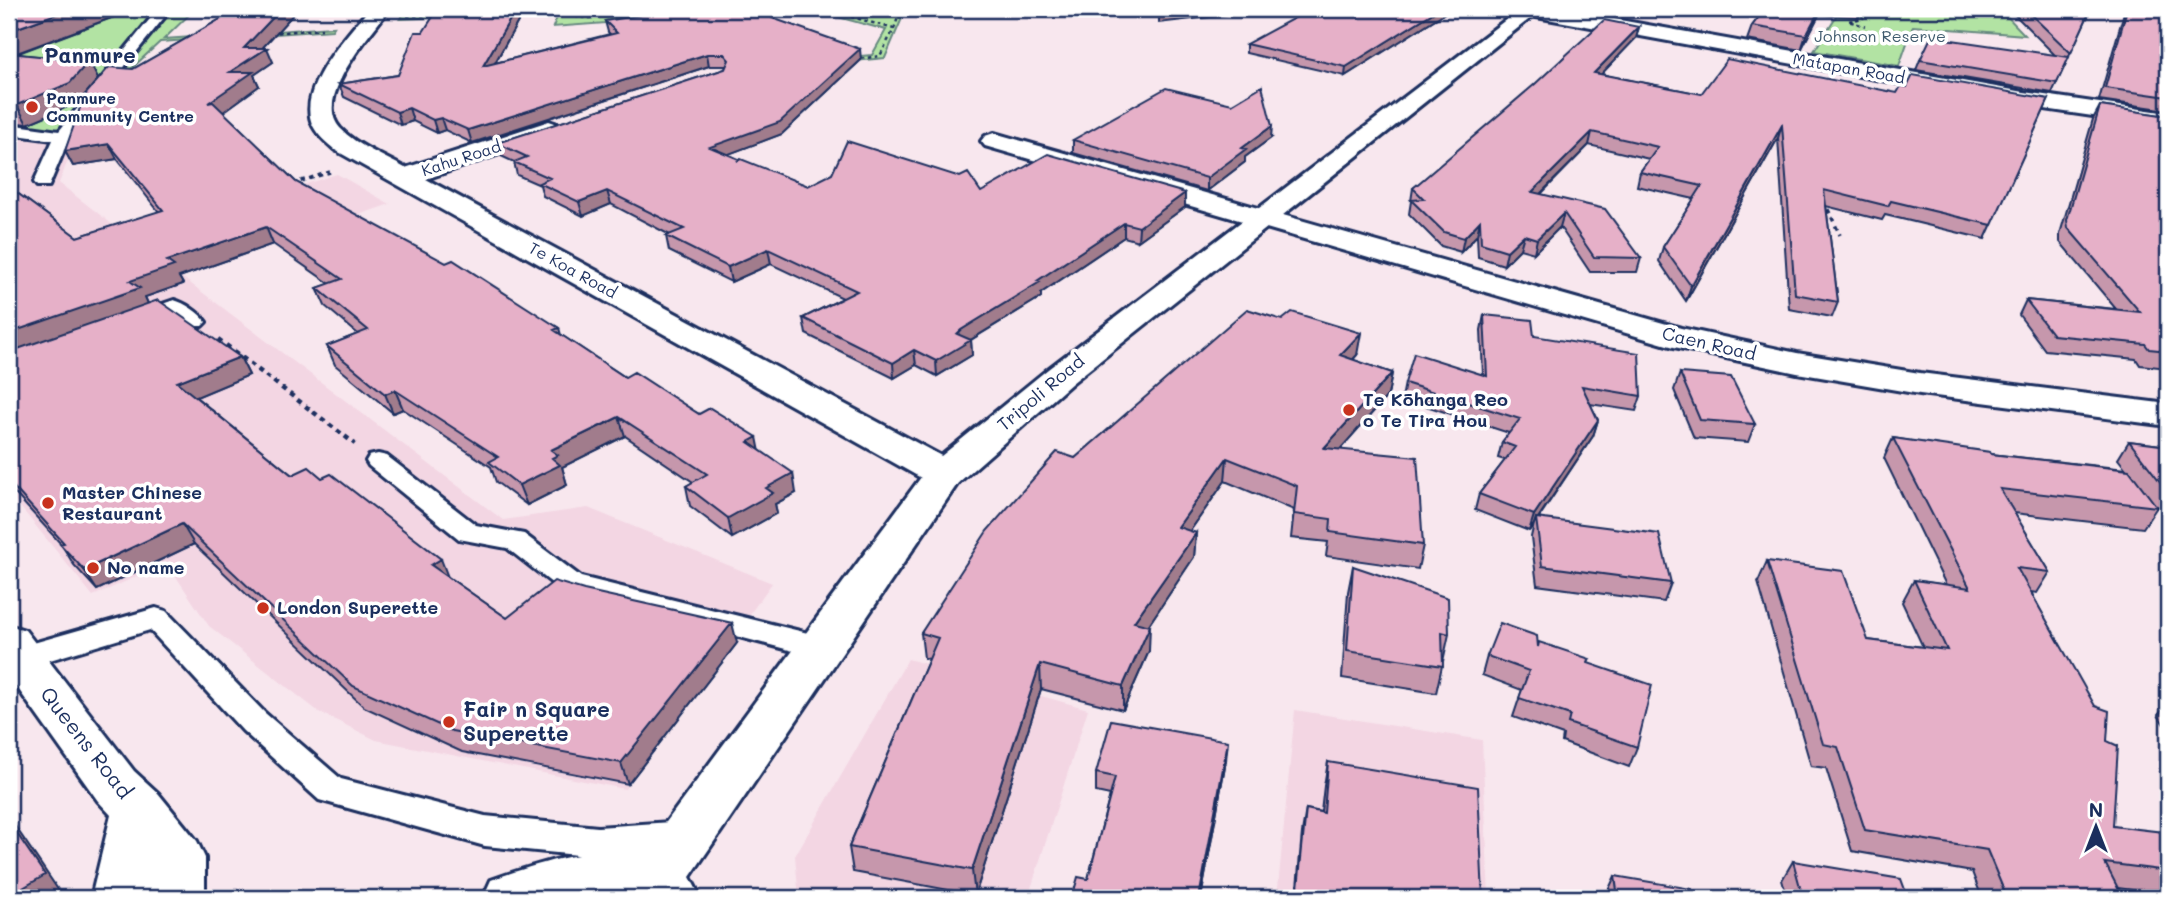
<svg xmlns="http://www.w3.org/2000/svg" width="2177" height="907" font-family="Mali,sans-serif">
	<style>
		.built { fill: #f3d6e3 }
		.green { fill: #b2e3a3; stroke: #668980; stroke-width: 2 }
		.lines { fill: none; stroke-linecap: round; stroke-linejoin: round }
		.lane-casing { stroke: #1b2f5e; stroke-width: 6 }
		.street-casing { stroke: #1b2f5e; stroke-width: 6 }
		.secondary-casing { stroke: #1b2f5e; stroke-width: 6 }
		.path-far2 { stroke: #1b2f5e; stroke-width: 2.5; stroke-dasharray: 3.5 3.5; stroke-linecap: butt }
		.path-far1 { stroke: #1b2f5e; stroke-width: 3.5; stroke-dasharray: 4.5 4.5; stroke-linecap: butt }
		.path { stroke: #1b2f5e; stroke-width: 4.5; stroke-dasharray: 5 5; stroke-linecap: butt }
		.lane { fill: #fff; fill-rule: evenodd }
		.street { fill: #fff; fill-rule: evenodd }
		.secondary { fill: #fff; fill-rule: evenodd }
		.wall { fill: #c697ac; stroke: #1b2f5e; stroke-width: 2 }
		.shaded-wall { fill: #a17b8c; stroke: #1b2f5e; stroke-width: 2 }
		.building { fill: #e6b0c8; stroke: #1b2f5e; stroke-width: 2 }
		.poi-dot { fill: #c8321e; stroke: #fff; stroke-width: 2.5 }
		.labels { text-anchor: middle; stroke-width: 7; stroke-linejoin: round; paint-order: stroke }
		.far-park-label { font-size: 16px; fill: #415c6f; stroke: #fff }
		.far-street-label { font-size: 16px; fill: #1b2f5e; stroke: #fff }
		.far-poi-label { font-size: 16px; font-weight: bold; fill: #1b2f5e; stroke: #fff; text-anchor: start }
		.street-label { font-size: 18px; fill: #1b2f5e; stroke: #fff }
		.poi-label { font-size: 18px; font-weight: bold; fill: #1b2f5e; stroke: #fff; text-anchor: start }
		.far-district-label { font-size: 21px; font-weight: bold; fill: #1b2f5e; stroke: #fff }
		.near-poi-label { font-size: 21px; font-weight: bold; fill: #1b2f5e; stroke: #fff; text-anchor: start }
		.near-street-label { font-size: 21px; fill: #1b2f5e; stroke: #fff }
	</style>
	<rect width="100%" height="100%" fill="#f8e7ee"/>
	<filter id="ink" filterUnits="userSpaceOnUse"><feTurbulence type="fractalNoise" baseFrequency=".0143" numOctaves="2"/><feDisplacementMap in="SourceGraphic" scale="14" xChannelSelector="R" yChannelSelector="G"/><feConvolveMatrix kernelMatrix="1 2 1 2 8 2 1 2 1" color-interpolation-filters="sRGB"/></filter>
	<g filter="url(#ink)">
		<path class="built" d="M9,132l39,5 30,-2 -19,48 67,52 -117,38z
			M337,174l53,30 -208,73 321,243 85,-12 184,75 -147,206 -249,-49 -57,-28 -110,-86 -42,-63 -74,33 -84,-103v-214z
			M908,659l180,50 -60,189h-229l-4,-42z
			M1295,710l187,30 7,158h-212z"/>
		<path class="green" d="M9,9h186l-31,30 170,-12 -2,3 -172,12 -83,77 1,16 -30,2 -39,-5z
			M408,9h498l-21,49 -125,12v-5l112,-10 14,-25 -59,-16 -58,-3 -216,16 6,-15 -159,7z
			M1802,9h198l25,26 -112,-9 -14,40 -85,-15 23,-36z"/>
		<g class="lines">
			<defs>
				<path id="lane" d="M158,9h13l-92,114 -11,18 -19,45h-12l-3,-4 19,-42 -44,-6v-10l50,7z
					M174,300c11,3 25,12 32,22l-4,4h-14l-17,-12 -34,11 -7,-2 -3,-4 3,-4z
					M378,454l9,2 89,69 48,9 57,43 239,59 10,3 5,8 -5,8 -10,3 -258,-67 -55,-43 -48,-9 -90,-73 -3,-5 3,-5z
					M156,608l10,3 99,102 76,66 144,37 113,11 87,-6 12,5 5,10 -5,10 -12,5 -87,6 -113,-11 -166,-46 -76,-69 -93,-101 -130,39 -11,-4v-15z"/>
				<path id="street" d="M369,9h20c-17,25 -77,88 -49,119 17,18 44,28 65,40l135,-44 9,-3 9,3 4,5 -4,5 -132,45 532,286 6,9 -6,9 -14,3 -14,-3 -595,-333c-8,-7 -17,-14 -22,-24 -18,-37 34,-90 56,-117z
					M1522,9h36l466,83 144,21v14l-144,-21 -493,-90 -7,-2z
					M994,133l687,195 116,25 123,20 248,31v22l-248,-32 -123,-21 -123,-26 -689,-201 -4,-5 4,-5z"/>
				<path id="secondary" d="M1520,9h22l-470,374 -114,100 -268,394 11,21h-218l8,-18c48,-17 102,-34 153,-28l286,-387 118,-96z
					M9,625l16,5 109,141 24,22 39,48 8,17v40h-56v-6l-2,6h-56l20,-83 -13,-14 -89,-125z"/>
			</defs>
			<use href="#lane" class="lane-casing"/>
			<use href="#street" class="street-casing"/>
			<use href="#secondary" class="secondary-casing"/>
			<path class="path-far2" d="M563,9l14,8 11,1 83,-7
				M824,9l70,20 -14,27 -22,3
				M1858,9l5,9 -15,3 17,5
				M519,11l15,-2
				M407,16l30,-1
				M894,29l7,-20
				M271,33l51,-4"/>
			<path class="path-far1" d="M292,184l38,-12
				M1824,201l16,34"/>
			<path class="path" d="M218,339l137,105"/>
			<use href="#lane" class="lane"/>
			<use href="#street" class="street"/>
			<use href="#secondary" class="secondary"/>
		</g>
		<path class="wall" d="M9,9h126l-119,45 73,7 9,18 -19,23 -52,22 -18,-2z
			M238,9h60l-36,39 11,14 -19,13 5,11 -36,26 73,70 263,146 2,7 64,42 74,37 60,36 37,43 -21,11 2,9 -45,25 -42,-32 -4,-20 7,-4 -68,-46 -63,31 5,18 -40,20 -31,-23 -5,-15 -88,-58 -10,4 -58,-48 -8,-19 31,-12 -33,-28 -8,-18 13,-4 -57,-40 -94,33 4,7 -38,13 3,7 92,53 9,18 -53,22 96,78 156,102 59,41 230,25 -109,141 -166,-32 -98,-45 -170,-163 -97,46 -23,-25 -13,-21 -52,-57v-300l68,50 82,-25 -42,-53 -44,7 -8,-15 68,-82z
			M438,9h87l-30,54 115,-29 -2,-2 -3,-11 68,-11v-1h100v9l88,42 -79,74 -54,20 11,6 69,26 173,6 204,15 -47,34 -14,-4 -83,56v4l-70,43 1,15 -35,21 -21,-11 -22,13 -88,-44 -3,-16 40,-20 -72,-34 -40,18 -62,-31 -3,-15 4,-1 -59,-31 -28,12 -40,-20 -3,-11 -23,-10 -3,-13 -13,-6 -4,-13 228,-74 1,-3h-17l-237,77 -27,-13 -8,3 -24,-12 -12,4 -57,-28 -5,-13 59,-9z
			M1451,9l-106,67 -99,-23v-9z
			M1648,9h214l-3,8 -40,-2 -18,35 -54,-10 5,-14 13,-17 -102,8z
			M2009,9h82l-39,84 -136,-23 4,-10 135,-5z
			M2125,9h35l8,6v95l-69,-10z
			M1639,27l-3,11 -35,36 100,20 196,-1 10,-6 142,12 -64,140 -100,-24 -3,5 -56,-14 12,96 -6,15 -43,-8 -11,-171 -92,163 -27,-40 4,-14 31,-48 -57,-13 3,-14 9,-13 -60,-14 -48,49 100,64 -4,14h-47l-30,-45 -26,26 -14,-4 -16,16 -26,-8 -1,-22 -16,17 -20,-6 -32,-32 4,-26z
			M2100,106l68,10v252l-28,-3 -4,-6 -91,-9 -26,-35 7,-15 90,9 -56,-67v-8l33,-115z
			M1271,138l-26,19v5l-38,29 -134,-38v-13z
			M1484,315l50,21 107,60 -5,15 -46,-7 8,16 -5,16 -55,83 133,64 -7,19 -127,-17 -6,-48 3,-13 -5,7 -54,-21 4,-16 26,-34 -7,-2 4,-16 7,-9 -107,-35 3,-15 78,-8 -2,-45z
			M1357,355l-4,5 39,13 -4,22 -48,54 83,96 -5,24 -92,-13 2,-14 -37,-4 3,-28 -69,-29 -35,50 6,2 -2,24 -46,69 1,25 -26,59 -82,-21 -66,206 -122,-23 -4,-25 80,-188 -5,-1 -3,-25 154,-175z
			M1680,373l75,51 -7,18 -54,-4 -20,-48z
			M1893,438l98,16 135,15 -8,-10 11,-18 39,5v62l-12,-2 1,1 -14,21 -129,-15 36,59 -13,21 -6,-1 76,149 6,85 55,15v54l-50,-7 5,10h-141l-10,-26 -120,-21 -26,-83 -15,-2 -53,-184 9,-21 101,79 55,7 -21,-45 12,-22 32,5 -62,-127z
			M1353,566l96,68 -13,59 -94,-15 6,-86z
			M1538,647l50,16 49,84 -8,20 -67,-25 1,-7 -50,-18 9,-27 -40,-15 5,-19z
			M2168,703v28l-10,-16z
			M1226,760l-25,138h-129l16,-19 22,-84 -14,-3v-19z
			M1328,762l155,136h-187l6,-65 4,-24 15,3 3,-26z
			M1793,861l115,37h-121l-5,-18z
			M1615,876l79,22h-87l-1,-3z"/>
		<path class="shaded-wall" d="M70,9h65l-126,47v-25z
			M281,9h17l-43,47 12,-8 6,14 -19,13 5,11 -44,32 -7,-15 22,-31 14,-24z
			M516,9h9l-38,68 -4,-11z
			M1208,9h71l-120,14v-8z
			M1439,9h12l-106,67 1,-9z
			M1665,9h102l-104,8z
			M1820,9h2l-3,6 -18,35 5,-15z
			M1639,27l-3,11 -45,47 3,-12z
			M860,49l1,11 -79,74 -69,26 -3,-13z
			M707,54l2,12 -237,77 -4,-13z
			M89,61l9,18 -19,23 -52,22 -10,-19z
			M409,108l4,13 -12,4 -4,-13z
			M441,118l4,12 -8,3 -4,-13z
			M1782,125l-4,13 -92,163 5,-15z
			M1272,126l-1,12 -26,19v5l-38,29v-13l35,-30z
			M1592,132l-3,13 -60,60 3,-13z
			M109,144l8,15 -44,7 -8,-15z
			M607,191l4,13 -28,12 -4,-14z
			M1185,193v14l-47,34 1,-14z
			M1564,213l-4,14 -26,26 3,-14z
			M1480,221l-3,14 -16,17 3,-14z
			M1124,223v14l-83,56v4l-74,45 4,-2 1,15 -35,21 -1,-15 25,-31z
			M266,227l7,17 -94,33 4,7 -38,13 4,9 -140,50v-23l121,-52 37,-20z
			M1524,235l-4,14 -16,16 3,-14z
			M768,249l3,15 -40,18 -3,-15z
			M1361,333l-4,22 -21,22 4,-22z
			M914,350l2,15 -22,13 -1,-15z
			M240,357l9,18 -62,26 -10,-19z
			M1392,373l-4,22 -67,76 3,-23z
			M395,390l8,19 -10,4 -8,-19z
			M619,417l6,19 -63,31 5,18 -40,20 -8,-20 32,-35z
			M1598,420l-5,16 -57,85v-3l-2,6 -5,7 5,-16z
			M757,437l4,20 -13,-15z
			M1227,458l-2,23 -49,70 2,-24z
			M793,473l3,20 -21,11 2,9 -45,25 -4,-20 38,-30z
			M182,524l12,20 -97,46 -13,-20z
			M1196,533l-2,24 -60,90v-25z
			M441,559l8,21 -18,-15z
			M732,623l5,20 -109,141 -7,-21z
			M1150,626l-1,25 -26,59v-24z
			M1040,664l1,25 -66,206 -3,-25z
			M1228,741l-2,19 -25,138h-2z
			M9,817l52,77 -7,4h-45z"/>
		<path class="building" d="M9,9h61l-61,22z
			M238,9h43l-37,39h23l-37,24h23l-45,31 5,-1 83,80 150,81 7,-3 106,68 -5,2 71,47 9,-5 65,42 11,-6 47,29 -9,5 45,31 -27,15 7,5 -45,25 -42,-32 21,-12 -88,-57 -68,33 7,5 -6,3 8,7 -41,20 -30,-23 9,-5 -103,-67 -10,4 -58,-48 41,-16 -51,-42 25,-9 -76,-52 -99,34 7,5 -44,15 10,7 -131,45v-146l68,50 86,-27 -54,-66 -44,7 19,-55 25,-29 24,2z
			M438,9h78l-33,57 134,-33 -12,-12 68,-11v-1h99v9l88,31 -80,73 -70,25 29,12 -2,2 4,-2 67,27 24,-12 15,-33 113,36 8,-4 13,19 67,-38 137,39 -46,34 -15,-4 -87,58 3,1 -79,48 -4,4 14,6 -35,21 -22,-11 -21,13 -90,-45 54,-27 -89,-42 -40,18 -62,-31 18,-7 -77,-38 -28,11 -40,-19 11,-5 -36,-16 13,-5 -30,-14 228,-74 4,-9 -5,-6h-17l-239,76 -27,-12 -8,2 -24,-12 -12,4 -58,-28 59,-9 17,-43h8z
			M1160,9h48l-49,6z
			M1311,9h128l-93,58 -100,-23z
			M1765,9h55l-14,26 -54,-9z
			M2025,9h66l-20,44z
			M2127,9h33l8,6v82l-63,-9z
			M1604,20l35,7 -45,46 107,21 26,-35 170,34 4,-7 6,1 6,-12 136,24 -57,126 -101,-24 -3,5 -64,-16 14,112 -43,-8 -13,-169 -91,161 -28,-39 39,-61 -62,-14 18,-25 -66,-15 -60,60 73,17 36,49 -47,-1 -30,-44 -27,26 -13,-4 -17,16 -26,-8 -1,-22 -16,17 -20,-6 -33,-32 13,-1 -11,-11 122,-104z
			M1931,37l138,20 -12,26 -137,-23z
			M9,53l80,8 -19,22 -53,22 -8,-1z
			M1262,86l10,40 -30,22 4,1 -39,29 -134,-38 93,-52 66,16z
			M2100,106l68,10v235l-19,-2 -4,-5 -92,-9 -27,-35 114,12 -72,-84 -1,-8z
			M158,300l82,57 -63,25 115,93 17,-8 13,11 9,-4 110,85 -10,6 76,53 47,-37 30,9 148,33 -111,140 -169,-32 -99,-45 -171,-162 -98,46 -24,-26 4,-1 -55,-61v-60h1l-1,-1v-69z
			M1247,309l35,11 10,-8 69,21 -21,22 52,18 -68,75 93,9 6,88 -93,-13 1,-13 -37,-5 3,-28 -70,-28 -49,69 18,6 -62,89 16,4 -27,60 -83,-22 -68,206 -123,-23 89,-209 -17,-5 66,-102 70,-79 18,6z
			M1484,315l48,5 2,16 105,17 2,43 -59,-10 16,34 -64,95 -55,-21 36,-47 -13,-5 18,-23 -115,-36 9,-30 73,23z
			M1680,373l51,4 24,47 -55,-4z
			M1893,438l97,14 1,2 138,16 28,37 -157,-18 50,83 -33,-4 78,138 14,5 -2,30 11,5 -5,80 50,6 5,9v30l-63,-8 18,35h-116l-20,-48 -122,-20 -27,-83 -15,-3 -56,-183 76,10 25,69 79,10 -33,-70 56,8z
			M2129,441l39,5v42h-3z
			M1536,518l123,16 12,49 -129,-17z
			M1353,566l95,32 1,36 -7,-2 1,34 -96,-15z
			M1500,623l37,13 1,11 1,-5 51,17 -2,4 64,22 -15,62 -69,-24 2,-8 -51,-17 10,-27 -42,-15z
			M1111,720l117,21 -29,157h-127l6,-21 10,2 27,-102 -19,-4z
			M1328,762l150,25 5,111h-186l9,-89 18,4z
			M9,822l36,53 -36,21z
			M1793,861l108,18 7,19h-105z
			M1615,876l77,13 2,9h-76z"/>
	</g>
	<g class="poi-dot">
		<circle cx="32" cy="107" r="7"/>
		<circle cx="1349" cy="410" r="7"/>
		<circle cx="48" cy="503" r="7"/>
		<circle cx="93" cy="568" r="7"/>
		<circle cx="263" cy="608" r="7"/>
		<circle cx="449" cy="722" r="7"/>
	</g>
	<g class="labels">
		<g class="far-park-label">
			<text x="1880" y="42">Johnson Reserve</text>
		</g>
		<g class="far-street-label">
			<text transform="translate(1849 68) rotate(10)" y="6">Matapan Road</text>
			<text transform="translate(461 158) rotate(-18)" y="6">Kahu Road</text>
			<text transform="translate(573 270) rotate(29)" y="6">Te Koa Road</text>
		</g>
		<g class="far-poi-label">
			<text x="46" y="104">Panmure<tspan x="46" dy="18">Community Centre</tspan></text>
		</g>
		<g class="street-label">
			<text transform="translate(1709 344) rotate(13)" y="6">Caen Road</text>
			<text transform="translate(1041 393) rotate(-40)" y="6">Tripoli Road</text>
		</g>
		<g class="poi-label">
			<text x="1363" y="406">Te Kōhanga Reo<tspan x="1363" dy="21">o Te Tira Hou</tspan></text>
			<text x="62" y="499">Master Chinese<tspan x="62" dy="21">Restaurant</tspan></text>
			<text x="107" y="574">No name</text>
			<text x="277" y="614">London Superette</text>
		</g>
		<g class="far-district-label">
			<text x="90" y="63">Panmure</text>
		</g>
		<g class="near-poi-label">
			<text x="463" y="717">Fair n Square<tspan x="463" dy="24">Superette</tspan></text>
		</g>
		<g class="near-street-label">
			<text transform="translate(86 743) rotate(52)" y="7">Queens Road</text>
		</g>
	</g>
	<rect width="2177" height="907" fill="none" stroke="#fff" stroke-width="35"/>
	<rect x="18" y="18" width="2142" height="872" fill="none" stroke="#1b2f5e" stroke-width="2.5" filter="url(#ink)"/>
	<g transform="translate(2096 827)" stroke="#ffffff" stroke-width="5" paint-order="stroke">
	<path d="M0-5L12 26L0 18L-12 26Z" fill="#1b2f5e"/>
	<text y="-10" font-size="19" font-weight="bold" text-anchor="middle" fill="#1b2f5e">N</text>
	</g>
</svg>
